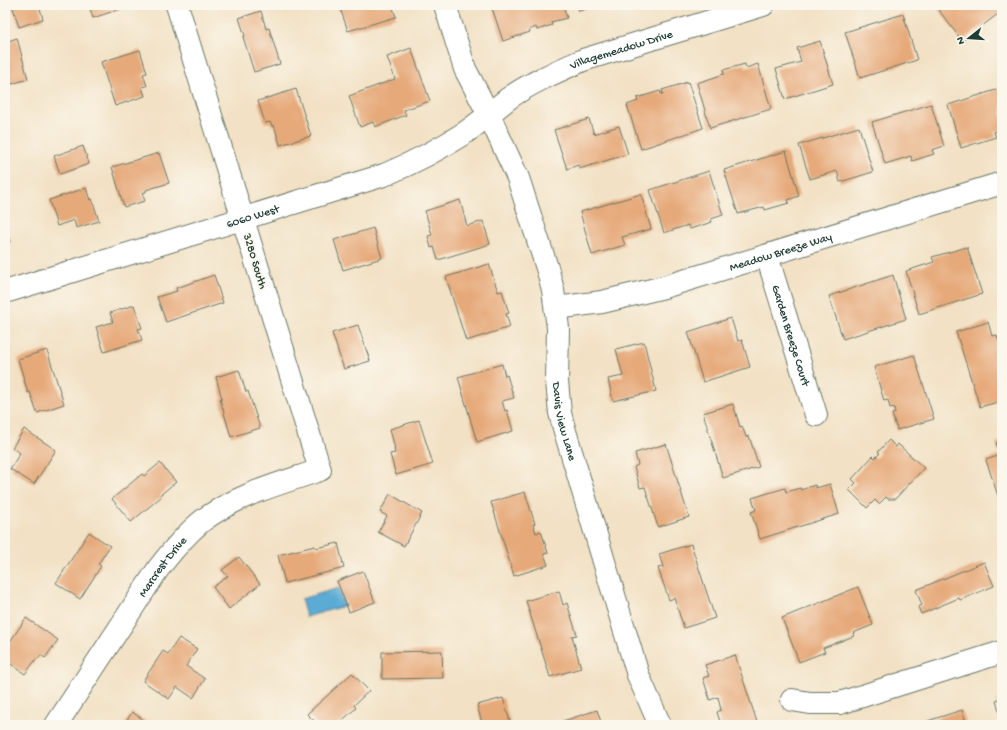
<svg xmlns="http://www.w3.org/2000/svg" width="1007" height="730" font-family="'Gochi Hand',sans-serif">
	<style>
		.water { fill: #5babd5; stroke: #3d7484 }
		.building { fill: #e6a979 }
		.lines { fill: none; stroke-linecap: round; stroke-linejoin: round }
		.minor-casing { stroke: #697666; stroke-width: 24 }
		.minor { stroke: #fff; stroke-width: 22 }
		.labels { text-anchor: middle; stroke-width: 4; stroke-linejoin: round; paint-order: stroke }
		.street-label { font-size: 12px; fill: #1f3d34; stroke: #fbf7ec }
	</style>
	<rect width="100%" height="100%" fill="#fbf7ec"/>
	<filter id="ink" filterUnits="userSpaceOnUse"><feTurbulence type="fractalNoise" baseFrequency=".025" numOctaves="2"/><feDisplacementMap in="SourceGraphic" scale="8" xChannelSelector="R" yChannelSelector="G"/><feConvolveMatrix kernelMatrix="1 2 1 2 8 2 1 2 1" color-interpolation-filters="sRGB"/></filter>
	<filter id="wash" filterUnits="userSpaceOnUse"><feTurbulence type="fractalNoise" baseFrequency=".012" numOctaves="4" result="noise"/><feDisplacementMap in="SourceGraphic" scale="16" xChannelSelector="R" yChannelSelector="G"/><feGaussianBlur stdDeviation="0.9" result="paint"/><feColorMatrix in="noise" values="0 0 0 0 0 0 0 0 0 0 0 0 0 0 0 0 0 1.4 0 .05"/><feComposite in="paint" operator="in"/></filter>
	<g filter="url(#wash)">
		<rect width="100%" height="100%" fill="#f2e1c4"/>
		<path class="water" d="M339,588l5,18 -38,11 -5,-18z"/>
		<g id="blocks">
			<path class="building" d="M12,5h27l4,14 -24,8z
				M89,5h29l2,4 -27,9z
				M339,5h53l4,12 -48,14z
				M491,5h72l4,13 -16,4 1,3 -15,5 -1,-3 -7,3 1,2 -27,9z
				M577,5h19l-17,6z
				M935,5h67v6l-40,30z
				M261,11l5,18 3,-1 11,36 -26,8 -11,-35 2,-1 -6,-18z
				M903,14l14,46 -57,18 -15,-46z
				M17,38l11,41 -23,7v-44z
				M820,41l13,43 -48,15 -9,-30 25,-7 -4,-14z
				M411,48l19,53 -26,9 2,5 -31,12 -2,-5 -13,5 -11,-31 46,-17 -8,-22z
				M140,50l7,23 -4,1 4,12 -5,1 3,9 -30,10 -14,-44z
				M745,64l1,4 12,-4 13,45 -61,19 -13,-45 27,-9 -1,-4z
				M688,82l15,46 -62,21 -14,-44 11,-4 -1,-3 23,-7 1,3h2l-1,-4z
				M1002,88v45l-1,-3 -7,2 2,5 -35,11 -13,-43z
				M296,89l15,47 -31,9 -6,-20 -2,1 -2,-4 -5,1 -7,-22z
				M931,104l13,42 -12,4 2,4 -22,7 -1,-5 -26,8 -13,-42z
				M589,119l5,15 25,-8 9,28 -49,15 -1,-4 -11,4 -13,-39z
				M859,127l14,45 -33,10 -3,-11 -27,8 -11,-34z
				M83,146l6,18 -29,10 -6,-18z
				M786,151l13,45 -11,4 1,3 -24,7 -1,-3 -26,7 -14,-44z
				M159,153l10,30 -23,7v2l-4,1 3,8 -21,6 -12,-40z
				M709,171l14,44 -12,4 1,3 -22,7 -2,-4 -24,8 -14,-43z
				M86,188l4,12 2,-1 7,22 -23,7 -2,-8 -17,6 -8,-26z
				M641,194l10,35 -29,8 3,8 -33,10 -12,-43z
				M460,200l7,26 16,-5 7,23 -52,16 -4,-13 -3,1 -3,-12 4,-1 -7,-24z
				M5,226l5,16 -5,2z
				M373,228l9,30 -39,12 -9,-30z
				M967,247l15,47 -63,20 -13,-43 28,-9 -2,-5z
				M489,264l9,28 4,-1 7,22 -3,1 4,13 -44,14 -20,-64z
				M214,275l9,28 -57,19 -9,-25 20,-6 -1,-3z
				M893,275l13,44 -63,20 -14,-43z
				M134,305l8,23 -4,1 4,11 -38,12 -8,-25 17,-5 -3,-9z
				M731,318l7,23 4,-1 8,27 -47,15 -15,-50z
				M988,322l4,14 5,-1 5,15v51l-22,6 -24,-75z
				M358,325l12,36 -26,8 -12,-36z
				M644,342l12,49 -43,10 -5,-22 15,-3 -7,-27z
				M47,350l17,54 -27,9 -7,-21 -2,1 -10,-34z
				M914,355l20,64 -37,11 -5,-16 3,-1 -1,-6 -4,1 -2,-8 -4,1 -10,-34z
				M502,364l3,12 2,-1 7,23 -12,3 3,10 2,-1 6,21 -36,11 -19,-65z
				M239,370l7,22 2,-1 12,37 -29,9 -11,-38h2l-6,-22z
				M733,404l7,23 2,-1 4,11 3,-1 10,31 -36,11 -20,-65z
				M419,420l14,44 -37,11 -6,-21 5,-1 -1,-4h1l-5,-20z
				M24,429l32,21 -22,34 -24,-15 10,-16 -8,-5z
				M889,440l7,7 2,-3 26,24 -29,31h-7l-2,-2 -7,7 -4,-4 -8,8 -18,-18 7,-7 -4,-4 21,-23 2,2 5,-5 -2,-1z
				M1002,441v67l-16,-48 14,-5 -4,-12z
				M666,444l23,73 -31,10 -13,-40 -5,1 -6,-21 4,-2 -3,-12z
				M160,463l16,19 -16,13 1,2 -30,25 -19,-23 30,-25 2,2z
				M830,484l9,30 -79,25 -9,-27 5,-2 -4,-12 33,-10 1,4 14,-4 1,2 14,-5 1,3z
				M525,492l10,32h-2l3,9 5,-2 7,22 -4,1 4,11 -34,11 -23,-74z
				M390,494l32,19 -18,33 -26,-14 9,-16 -7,-4z
				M89,532l21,14 -12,18 3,2 -21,33 -24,-16z
				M338,543l6,25 -59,15 -7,-28 37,-9 1,2z
				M691,544l24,74 -31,10 -10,-30 -5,2 -11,-32 5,-1 -4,-13z
				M239,557l21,27 -31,25 -16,-22 15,-11 -6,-6z
				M984,562l10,24 -34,14 -1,-2 -38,16 -3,-7 4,-2 -6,-15z
				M363,571l12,31 -26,10 -12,-31z
				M858,587l15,38 -20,8 1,3 -31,12 2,4 -26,10 -17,-44z
				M559,591l4,14 4,-2 10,32 -5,1 9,32 -31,9 -24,-76z
				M26,618l32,22 -13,18 -4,-3 -3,4 -1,-1 -12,16 -20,-14v-11z
				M179,638l18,11 -11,17 19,13 -12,19 -16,-11 -8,12 -26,-18 20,-30 5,3z
				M442,651l1,27 -61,1v-27z
				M735,655l23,70h-37l-4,-13 4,-2 -3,-13 -8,3 -7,-22 6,-2 -4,-11z
				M352,673l17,18 -15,14 2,3 -19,17h-19l-11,-11z
				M503,698l8,27h-35l6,-2 -5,-18z
				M1002,699v21l-6,-19z
				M597,710l4,12 -2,1v2h-42v-2z
				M962,710l5,15h-52z
				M132,712l18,12 -1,1h-25z"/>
		</g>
	</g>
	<g filter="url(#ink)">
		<use href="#blocks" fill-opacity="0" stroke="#697666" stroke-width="1"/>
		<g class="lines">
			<defs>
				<g id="minor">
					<path id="s1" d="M445,5l20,64 24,46 29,63 30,93 5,19 5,38 -1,53 3,32 4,15 74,247 22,50"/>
					<path id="s2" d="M767,256l49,159"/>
					<path id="s3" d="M5,292l379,-117c29,-12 56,-26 82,-43 15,-10 29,-23 43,-34 23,-16 49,-27 74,-38l180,-55"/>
					<path id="s4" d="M556,308l46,-6 62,-15 338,-104"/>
					<path d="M792,700l18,3h30l162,-51"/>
					<path id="s5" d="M56,725l102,-156c13,-17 27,-34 44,-48 34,-26 77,-37 118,-51l-143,-465"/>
				</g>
			</defs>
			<use href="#minor" class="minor-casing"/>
			<use href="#minor" class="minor"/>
		</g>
	</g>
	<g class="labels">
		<g class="street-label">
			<text dy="4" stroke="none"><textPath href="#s3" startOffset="667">Villagemeadow Drive</textPath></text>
			<text dy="4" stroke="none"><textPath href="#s3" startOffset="259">6060 West</textPath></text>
			<text dy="4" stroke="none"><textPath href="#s4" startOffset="232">Meadow Breeze Way</textPath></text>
			<text transform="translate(256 261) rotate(73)" y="4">3280 South</text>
			<text dy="4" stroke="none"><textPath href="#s2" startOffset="83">Garden Breeze Court</textPath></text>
			<text dy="4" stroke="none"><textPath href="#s1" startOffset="438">Davis View Lane</textPath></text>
			<text dy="4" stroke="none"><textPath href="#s5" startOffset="191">Marcrest Drive</textPath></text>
		</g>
	</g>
	<rect width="1007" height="730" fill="none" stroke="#fbf7ec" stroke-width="20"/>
	<g transform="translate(969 38) rotate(253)" stroke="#fbf7ec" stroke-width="3" paint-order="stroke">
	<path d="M0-3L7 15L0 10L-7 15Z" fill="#1f3d34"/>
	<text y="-6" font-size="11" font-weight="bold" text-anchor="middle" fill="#1f3d34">N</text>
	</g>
</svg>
